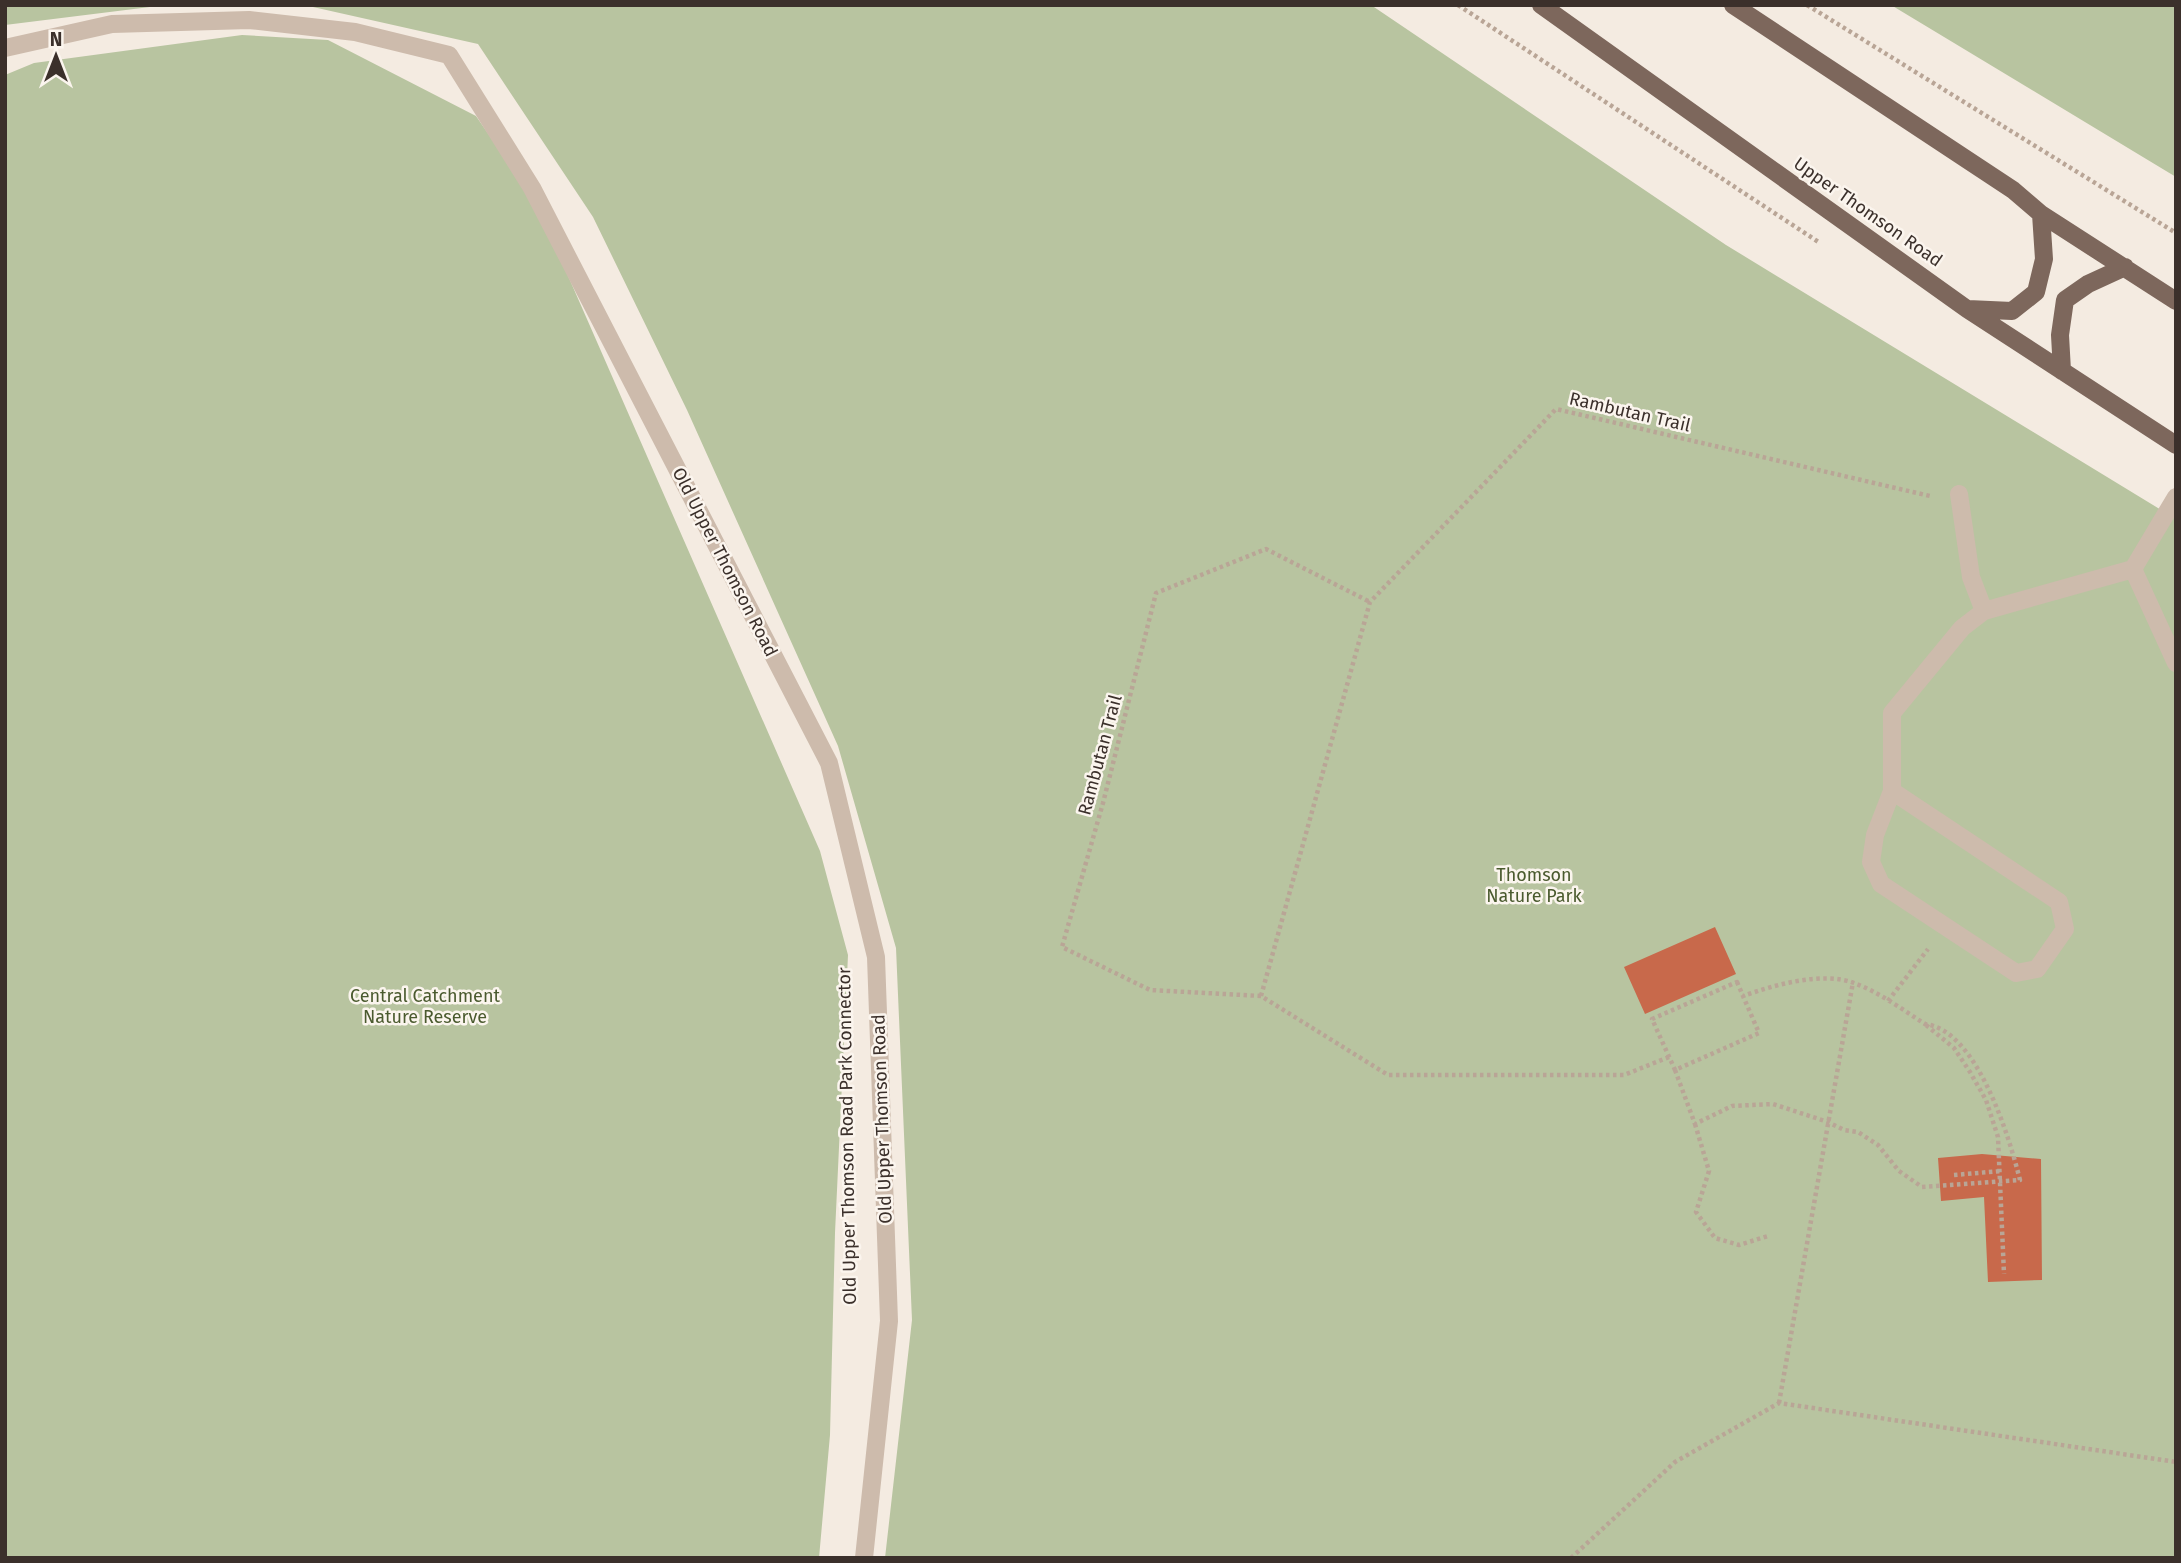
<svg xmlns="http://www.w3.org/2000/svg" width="2181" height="1563" font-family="'Fira Sans',sans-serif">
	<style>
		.green { fill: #b8c4a0 }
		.building { fill: #c8694b }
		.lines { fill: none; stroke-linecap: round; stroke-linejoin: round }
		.path { stroke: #b9a596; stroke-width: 4.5; stroke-dasharray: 3.5 3.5; stroke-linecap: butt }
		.lane { stroke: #cdbbac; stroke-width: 18 }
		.street { stroke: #cdbbac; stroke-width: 18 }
		.primary { stroke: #7d675c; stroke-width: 18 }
		.labels { text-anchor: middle; stroke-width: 5; stroke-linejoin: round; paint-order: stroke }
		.street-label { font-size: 18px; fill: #3b302b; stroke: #fbf5ee }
		.park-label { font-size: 18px; fill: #4a5a2e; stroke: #fbf5ee }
	</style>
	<rect width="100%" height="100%" fill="#f4ebe1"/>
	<path class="green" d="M5,5h161l-161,20z
		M304,5h1067l355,240 450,274v1039h-1291l27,-238 -16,-372 -58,-202 -151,-336 -94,-193 -115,-173z
		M1891,5h285v172z
		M242,35l86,5 148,76 61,89 283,646 28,104 -13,278 -5,202 -11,123h-814v-1483l29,-12z"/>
	<path class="building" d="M1715,927l21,47 -91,40 -21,-47z
		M1982,1154l59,5 1,121 -54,2 -4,-85 -43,4 -3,-43z"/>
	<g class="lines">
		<path class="path" d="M1458,5l362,238
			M1807,5l369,228
			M1737,982l22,51 -84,37 -23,-51z
			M1261,996l-111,-6 -88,-43 41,-144 53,-210 110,-44 104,53
			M1888,1001l40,-52
			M1926,1025l28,23 16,24 16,28 12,37 6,137
			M1669,1057l-45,18h-236l-127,-79 109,-394 186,-193 374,87
			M1675,1070l20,54 37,-18 41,-2 55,18 16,8 14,2 20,13 21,26 23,16 98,-7c-11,-44 -43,-150 -95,-156 -22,-14 -46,-32 -71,-41 -32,-12 -80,2 -111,13
			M1695,1124l14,47 -13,41 19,26 24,7 29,-9
			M1954,1175l47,-4
			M1779,1403l74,-421
			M1571,1558l104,-96 104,-59 397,59"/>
		<path class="lane" d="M1959,494l12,83 13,34
			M2176,497l-43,72 43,94
			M1892,791l167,111 6,27 -28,40 -21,4 -135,-89 -10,-22 4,-27 17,-44v-78l70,-85 22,-17 149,-42"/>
		<path class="street" d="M5,48l107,-24 137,-4 106,12 94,23 83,133 297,575 47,194 13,364 -25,237"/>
		<path class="primary" d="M1541,5l426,304 209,136
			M1733,5l280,185 28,24 135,87
			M1968,309l44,2 24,-19 8,-33 -3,-45
			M2062,371l-2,-36 5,-35 23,-16 37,-17"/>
	</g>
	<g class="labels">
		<g class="street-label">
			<text transform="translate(1868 212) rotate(35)" y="6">Upper Thomson Road</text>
			<text transform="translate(1630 412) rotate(13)" y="6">Rambutan Trail</text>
			<text transform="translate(725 562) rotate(63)" y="6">Old Upper Thomson Road</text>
			<text transform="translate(1100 755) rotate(-75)" y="6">Rambutan Trail</text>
			<text transform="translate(882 1119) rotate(-92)" y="6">Old Upper Thomson Road</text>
			<text transform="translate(847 1136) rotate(-91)" y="6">Old Upper Thomson Road Park Connector</text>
		</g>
		<g class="park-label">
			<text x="1534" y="881">Thomson<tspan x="1534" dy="21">Nature Park</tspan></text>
			<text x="425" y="1002">Central Catchment<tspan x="425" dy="21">Nature Reserve</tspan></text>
		</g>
	</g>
	<rect width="2181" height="1563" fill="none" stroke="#3b302b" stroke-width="14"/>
	<g transform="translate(56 56)" stroke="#fbf5ee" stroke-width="5" paint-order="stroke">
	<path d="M0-5L12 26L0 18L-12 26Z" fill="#3b302b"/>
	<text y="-10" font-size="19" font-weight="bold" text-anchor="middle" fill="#3b302b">N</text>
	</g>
</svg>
